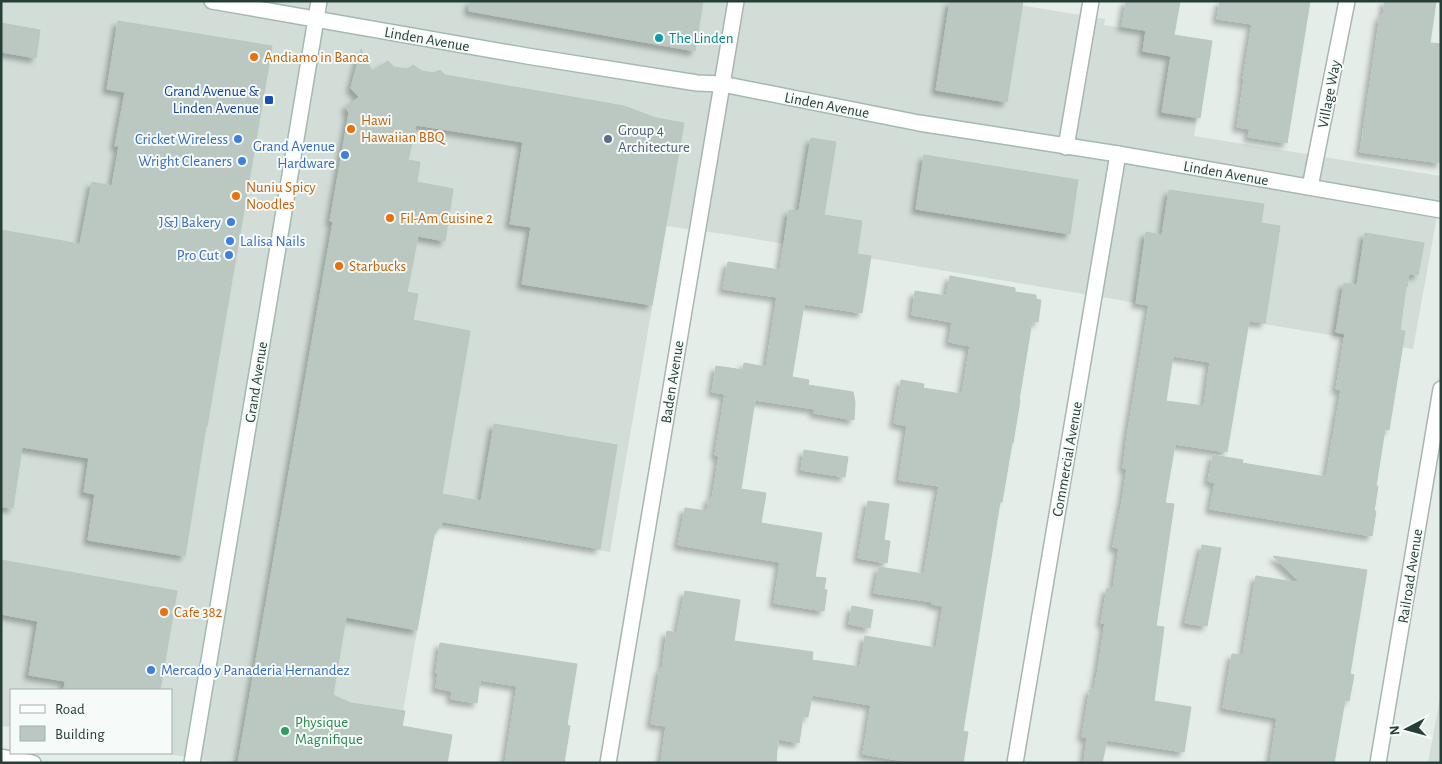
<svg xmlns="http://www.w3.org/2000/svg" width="1442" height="764" font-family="'Alegreya Sans',sans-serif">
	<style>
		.built { fill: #d3ddd8 }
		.building { fill: #bbc8c2; stroke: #b8c7c0; fill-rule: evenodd; filter: url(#shadow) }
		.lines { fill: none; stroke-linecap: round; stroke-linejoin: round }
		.street-casing { stroke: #a8b5b0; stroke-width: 18 }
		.secondary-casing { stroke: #a4b8b1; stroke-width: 18 }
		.street { stroke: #fff; stroke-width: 15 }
		.secondary { stroke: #fff; stroke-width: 15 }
		.culture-dot { fill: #0f9aa8; stroke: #f6faf8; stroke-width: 2 }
		.food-dot { fill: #e8710a; stroke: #f6faf8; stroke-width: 2 }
		.transit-dot { fill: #1a4fb4; stroke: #f6faf8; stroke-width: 2 }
		.shop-dot { fill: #3f7fe0; stroke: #f6faf8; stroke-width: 2 }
		.service-dot { fill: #5c6f8a; stroke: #f6faf8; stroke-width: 2 }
		.leisure-dot { fill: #2e9e5b; stroke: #f6faf8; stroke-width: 2 }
		.labels { text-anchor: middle; stroke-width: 4; stroke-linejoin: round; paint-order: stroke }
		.culture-label { font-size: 15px; fill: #0d838f; stroke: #f6faf8; text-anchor: start }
		.street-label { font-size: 15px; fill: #253e37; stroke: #f6faf8 }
		.food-label { font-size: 15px; fill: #c56008; stroke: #f6faf8; text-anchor: start }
		.transit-label { font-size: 15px; fill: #164399; stroke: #f6faf8; text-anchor: end }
		.service-label { font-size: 15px; fill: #4e5e75; stroke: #f6faf8; text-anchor: start }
		.shop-label { font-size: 15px; fill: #366cbe; stroke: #f6faf8; text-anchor: end }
		.leisure-label { font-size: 15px; fill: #27864d; stroke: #f6faf8; text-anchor: start }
	</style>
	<defs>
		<filter id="shadow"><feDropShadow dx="-4.5" dy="4.5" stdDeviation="2.5" flood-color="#0004"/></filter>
	</defs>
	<rect width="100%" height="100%" fill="#e5ede9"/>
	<path class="built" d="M1,1h994l110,18 -1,6 105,17 -15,94 247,40v18l-28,155 -682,-114 -65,-9 -56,326 -174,-29 -42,240h-171l-60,-10h8v-63h-160v37l-10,-1z
		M1441,693v70h-13z"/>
	<path class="building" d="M470,1h233l-8,50 -226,-40z
		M950,1h73l-16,101 -71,-12z
		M1126,1h54l-6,34 38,6 -12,77 -38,-6 9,-56 -28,-5 3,-21 -24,-4z
		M1220,1h90l-23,142 -39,-6 2,-8 -13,-2 7,-47 -1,-1 9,-55 -35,-5z
		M1385,1h51l-6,42 11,1v119l-81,-11 20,-136h3z
		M118,21l154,25 -65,380h-1l-21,130 -97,-16 7,-46 -11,-2 5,-34 -67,-11 -9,61 -12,-1v-277l79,14 12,-62 20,4 7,-40h-4l10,-54 -18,-3z
		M1,23l39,7 -4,28 -35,-6z
		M361,49l11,22 16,-10 6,6 14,2 5,-4 9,6 11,2 7,-3 5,5 179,31 32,12 28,5 -32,182 -130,-21 9,-57 -21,-3 13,-82 -107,-17 -8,35 12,2 -3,20 36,7 -8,52 -27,-5 -11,56 11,2 -5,26 57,11 -28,163 39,7 13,-77 123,21 -17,104 -157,-27 -9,13 -17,95 -71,-13 -13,78 18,8 54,8 -3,15 50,9 -5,28h-209l95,-541 -3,-1 19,-108 -3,-6 13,-10 -8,-9z
		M811,138l25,4 -12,73 38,6 -5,33 14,2 -9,57 -58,-9 -12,73 17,3 -1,5 45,7 2,10 -1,18 -40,-7 1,-4 -60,-9 -14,89 25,4 -5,30 61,10 -7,44 11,1 -2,11 3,1 -3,21 -50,-8 6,-41 -102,-17 7,-37 22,3 2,-13 3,1 7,-43 -4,-1 10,-61 -13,-2 4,-26 27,4 1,-7 22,4 11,-70 -54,-8 5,-27 52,8 9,-60 10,1z
		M924,155l154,25 -8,54 -154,-25z
		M1169,190l95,14 -3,19 19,3 -15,97 -16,-2 -22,131 -52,-8 -10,59 9,1 -18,122 8,1 -10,74 37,6 -7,45 -77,-12 -5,23h-18l3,-26h-5l8,-48 4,1 4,-21 7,-46h-4l6,-35 6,1 6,-41 -6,-1 10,-51 4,-27 -4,-1 4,-31 22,-132 -13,-2 10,-71 16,3zM1173,356l37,6 -6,44 -38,-5z
		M1365,233l59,10 -6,32 -9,-1 -2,13 -1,-1 -6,44 5,1 -16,99 -4,-1 -9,57h2l-4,25h2l-4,25 -162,-27 5,-26 -7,-2 5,-26 30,5 -1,3 84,14 15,-87 -5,-1 9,-55 -9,-2 8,-49 13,2z
		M950,276l65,12v4l21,3v4l5,1 -3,22 -6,-1 -13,79h1l-7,43h-1l-10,59h-2l-37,229 5,1 -5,31h-48l-52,-9 8,-49 -59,-10 -4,22 -5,-1 -4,27 -21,-4 -2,24h-115l5,-37 -15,-2 9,-55 2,1 5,-39 10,2 8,-42 55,9 -6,41 79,11 -1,8 48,7 5,-31 71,12 7,-42 -11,-2 1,-2 -59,-9 5,-26 45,7 15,-88 -40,-6 8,-54 -13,-3 7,-43 23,4 -1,4 39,6 8,-48 -21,-4 3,-20 -40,-7 3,-24 31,5z
		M804,450l44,7 -3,20 -44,-7z
		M868,501l21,3 -5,36 6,1 -3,22 -29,-5z
		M1202,545l19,3 -14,78 -22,-3z
		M1273,556l94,14 -17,104 4,1 -5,26 -4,-1 -11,63h-64l7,-45 -54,-10 9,-54 11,1 13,-79 45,7z
		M1,560l176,31 -17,99h-96l1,-9 -36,-6 9,-54 -37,-7z
		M852,606l21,4 -3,18 -21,-4z
		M440,643l137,21 -10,61 3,1 -6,37h-59l12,-77 -37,-6 -3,23 -26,-4 1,-8 -16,-3 2,-15h-2z"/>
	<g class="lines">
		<defs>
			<path id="street" d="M1066,147l25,-146
				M1310,187l37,-186
				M1,757l32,6
				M608,763l128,-762
				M1015,763l103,-609
				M1378,763l63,-374"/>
			<path id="secondary" d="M212,1l315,55 170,27 25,1 197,39 199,31 323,56
				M192,763l127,-762"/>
		</defs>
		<use href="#street" class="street-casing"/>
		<use href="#secondary" class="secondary-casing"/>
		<use href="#street" class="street"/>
		<use href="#secondary" class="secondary"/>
	</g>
	<circle class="culture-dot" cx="659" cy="38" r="5"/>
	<g class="food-dot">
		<circle cx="254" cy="57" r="5"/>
		<circle cx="351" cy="129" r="5"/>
		<circle cx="236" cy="196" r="5"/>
		<circle cx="390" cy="218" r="5"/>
		<circle cx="339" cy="266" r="5"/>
		<circle cx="164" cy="612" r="5"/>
	</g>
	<rect class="transit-dot" x="264" y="95" width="10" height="10" rx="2.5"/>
	<g class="shop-dot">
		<circle cx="238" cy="139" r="5"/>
		<circle cx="345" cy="155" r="5"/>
		<circle cx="242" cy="161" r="5"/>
		<circle cx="231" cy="222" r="5"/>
		<circle cx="230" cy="241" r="5"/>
		<circle cx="229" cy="255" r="5"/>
		<circle cx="151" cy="670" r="5"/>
	</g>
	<circle class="service-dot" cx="608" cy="139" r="5"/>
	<circle class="leisure-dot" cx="285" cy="731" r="5"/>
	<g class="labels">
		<g class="culture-label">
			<text x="669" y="43">The Linden</text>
		</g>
		<g class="street-label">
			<text transform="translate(427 39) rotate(10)" y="5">Linden Avenue</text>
			<text transform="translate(1329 94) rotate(-79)" y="5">Village Way</text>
			<text transform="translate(827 105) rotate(11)" y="5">Linden Avenue</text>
			<text transform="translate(1226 173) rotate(10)" y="5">Linden Avenue</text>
			<text transform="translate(256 382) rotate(-81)" y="5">Grand Avenue</text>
			<text transform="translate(672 382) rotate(-81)" y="5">Baden Avenue</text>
			<text transform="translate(1067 459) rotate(-80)" y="5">Commercial Avenue</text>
			<text transform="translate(1410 576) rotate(-81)" y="5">Railroad Avenue</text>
		</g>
		<g class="food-label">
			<text x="264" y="62">Andiamo in Banca</text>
			<text x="361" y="125">Hawi<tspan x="361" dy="17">Hawaiian BBQ</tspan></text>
			<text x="246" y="192">Nuniu Spicy<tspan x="246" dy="17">Noodles</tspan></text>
			<text x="400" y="223">Fil-Am Cuisine 2</text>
			<text x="349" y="271">Starbucks</text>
			<text x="174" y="617">Cafe 382</text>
		</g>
		<g class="transit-label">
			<text x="259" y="96">Grand Avenue &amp;<tspan x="259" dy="17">Linden Avenue</tspan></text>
		</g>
		<g class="service-label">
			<text x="618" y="135">Group 4<tspan x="618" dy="17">Architecture</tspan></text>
		</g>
		<g class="shop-label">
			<text x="228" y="144">Cricket Wireless</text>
			<text x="335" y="151">Grand Avenue<tspan x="335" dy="17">Hardware</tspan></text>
			<text x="232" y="166">Wright Cleaners</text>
			<text x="221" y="227">J&amp;J Bakery</text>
			<text x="240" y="246" text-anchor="start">Lalisa Nails</text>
			<text x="219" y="260">Pro Cut</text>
			<text x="161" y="675" text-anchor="start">Mercado y Panaderia Hernandez</text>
		</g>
		<g class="leisure-label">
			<text x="295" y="727">Physique<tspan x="295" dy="17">Magnifique</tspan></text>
		</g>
	</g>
	<rect width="1442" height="764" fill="none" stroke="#253e37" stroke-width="5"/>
	<rect x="10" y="689" width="162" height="65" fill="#f6faf8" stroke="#a2afab"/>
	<rect x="20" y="705" width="25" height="8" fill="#ffffff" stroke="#a2afab"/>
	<text x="55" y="714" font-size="15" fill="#253e37">Road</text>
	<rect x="20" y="726" width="25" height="15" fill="#bbc8c2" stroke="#a2afab"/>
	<text x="55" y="739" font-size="15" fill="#253e37">Building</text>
	<g transform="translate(1407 729) rotate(264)" stroke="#f6faf8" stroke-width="4" paint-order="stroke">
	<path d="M0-4L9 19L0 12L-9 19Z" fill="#253e37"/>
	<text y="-8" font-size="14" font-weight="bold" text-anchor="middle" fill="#253e37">N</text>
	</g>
</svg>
